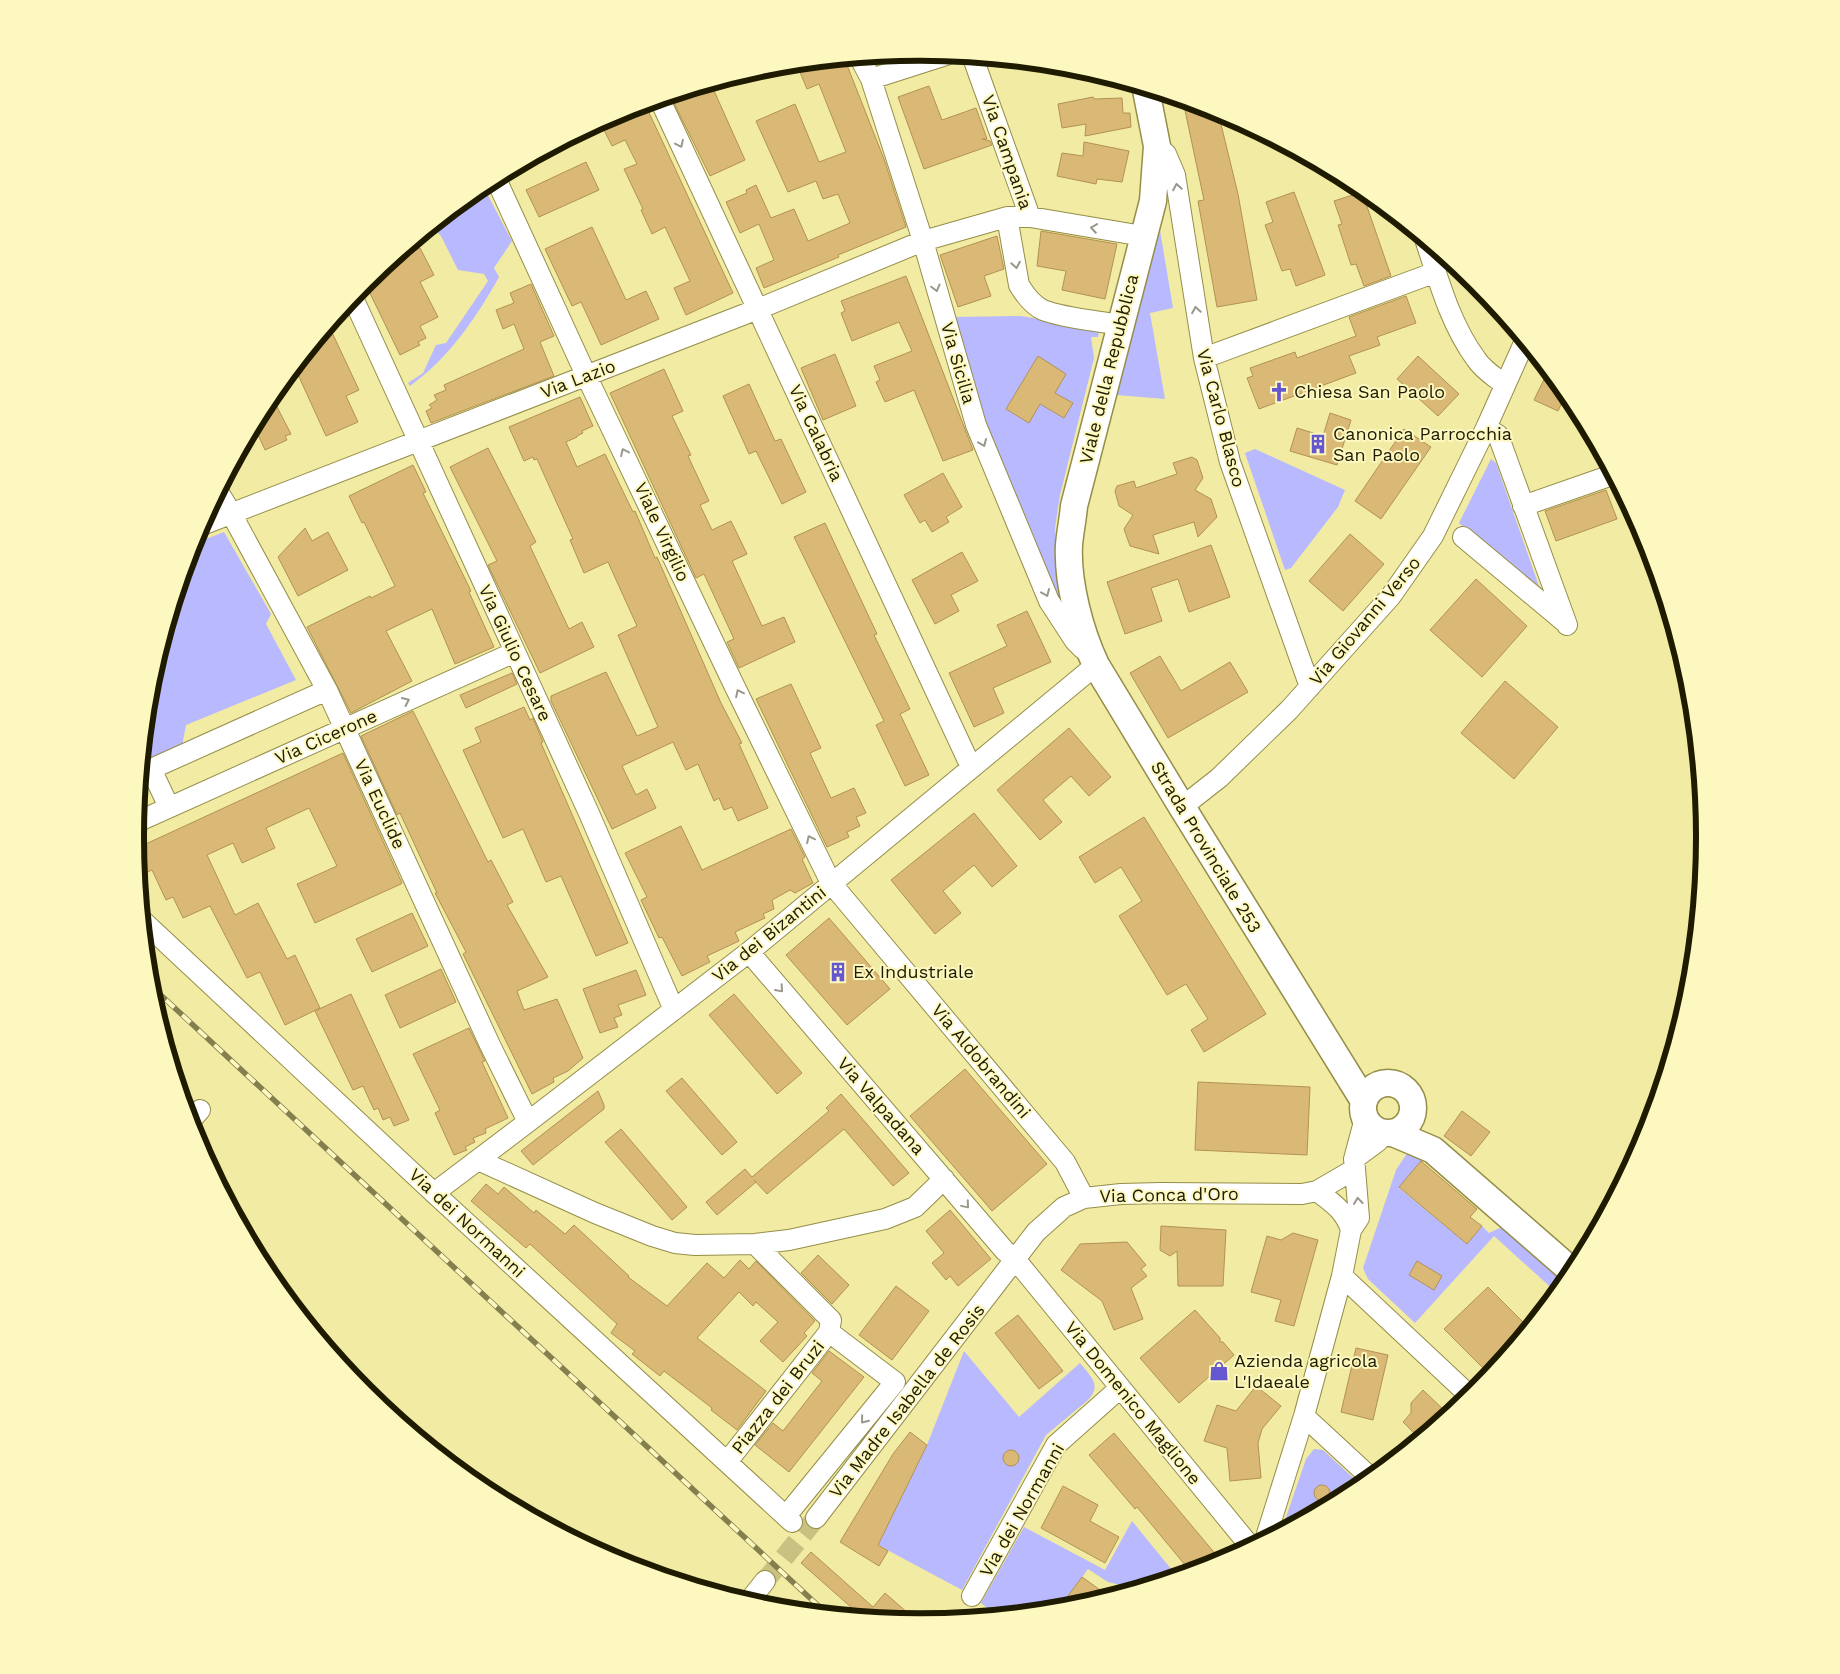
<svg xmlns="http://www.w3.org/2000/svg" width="1840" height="1674" font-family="'Work Sans',sans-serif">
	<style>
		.green { fill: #b8b9ff }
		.building { fill: #dab977; stroke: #b29252 }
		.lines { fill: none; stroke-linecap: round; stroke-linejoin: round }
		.minor-tunnel { stroke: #c8c182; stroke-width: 20; stroke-dasharray: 20 10; stroke-linecap: butt }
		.minor-casing { stroke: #958e48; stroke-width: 22 }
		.major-casing { stroke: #958e48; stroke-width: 29 }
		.minor { stroke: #fff; stroke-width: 20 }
		.major { stroke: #fff; stroke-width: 26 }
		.rail-casing { stroke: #847f4e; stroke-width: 5.5 }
		.rail { stroke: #fdf8bf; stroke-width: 4; stroke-dasharray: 11; stroke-linecap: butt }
		.oneway { stroke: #9a988c }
		.labels { text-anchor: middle; stroke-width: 4; stroke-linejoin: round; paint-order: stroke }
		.street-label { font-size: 18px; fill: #1e1b00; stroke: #fdf8bf }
		.poi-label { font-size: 18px; fill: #1e1b00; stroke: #fdf8bf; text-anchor: start }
		.rim { fill: none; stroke: #1e1b00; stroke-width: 6 }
	</style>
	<rect width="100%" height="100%" fill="#f2eba3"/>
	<path class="green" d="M483,186l29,55 -18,27 5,9c-23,41 -50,81 -89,109l-2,-3 15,-10 13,-28 10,-2 42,-62 -4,-7 -26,-4 -17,-34 -8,-9z
		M1159,224l14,84 -23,5 15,86 -48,-4z
		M1020,316l80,12 -2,9h-7l3,21 -34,137 -5,33 1,34 8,43 -3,1 -79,-183 -28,-106z
		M1255,449l90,41 -7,17 -47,61 -6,2 -40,-117z
		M1491,459l5,4 44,126 -81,-66z
		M224,532l47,82 -5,10 30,56 -110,45 -4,21 -30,13 -8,-7 7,-68 42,-140z
		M1408,1152l17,5 -26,31 68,56 15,-18 7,7 13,-6 66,51 -12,14 -62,-56 -79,87 -47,-44 -5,-11 33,-98z
		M964,1351l55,66 61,-54c11,14 22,22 8,37l-42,35 -84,155 -84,-45 49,-100z
		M1314,1449l9,1 38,35 -79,44 24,-70z
		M1132,1521l44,54 -43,13 -25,-6 -20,-13 -29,39 -64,6 -14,-11 43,-76 81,43z"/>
	<path class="building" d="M845,60l39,99 22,68 -68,28 1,2 -75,31 -8,-20 18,-8 -15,-36 -19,9 -14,-31 21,-9 -1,-3 10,-5 15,33 23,-9 14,32 42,-18 -12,-29 -15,5 -7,-18 -28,11 -32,-71 39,-17 24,58 27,-10 -27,-68 -12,5 -10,-24z
		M711,84l34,76 -35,16 -39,-79z
		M929,86l13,34 34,-12 11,31h-5l8,2 2,4 -68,24 -26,-72z
		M1093,97l2,2 27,-1 1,15h7l1,14 -46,9 1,-12 -24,4 -4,-24z
		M1183,101l35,11 20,82 19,106 -40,7 -19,-106 6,-1z
		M645,104l88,189 -47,22 -12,-27 16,-7 -25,-54 -13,7 -11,-24 2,-1 -19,-40 13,-5 -12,-24 -13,6 -8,-16 15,-7 -4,-8z
		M1084,142l45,9 -7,31 -25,-3 -1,5 -39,-8 5,-23 21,3z
		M586,162l13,28 -60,27 -13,-27z
		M1294,192l31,83 -29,11 -6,-17 -8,2 -17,-46 8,-3 -7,-20z
		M1362,192l29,84 -27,10 -8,-22 -5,1 -13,-40 4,-1 -8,-23z
		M592,227l34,73 20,-9 13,28 -58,26 -20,-43 -9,4 -27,-57z
		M1041,231l76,13 -12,55 -43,-9 4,-19 -29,-5z
		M997,236l7,33 -20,7 7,20 -33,11 -18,-52z
		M420,248l14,27 -14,7 18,35 -18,9 6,12 -8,4 2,3 -20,10 -35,-72 23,-19z
		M906,276l67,174 -30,11 -29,-71 -29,12 -9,-20 4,-2 -6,-14 38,-15 -13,-29 -47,19 -11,-28 4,-2 -4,-10z
		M531,284l23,52 -14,6 14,34 -123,47 -5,-12 6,-3 -3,-3 8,-5 -3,-5 12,-5 -2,-5 80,-36 -10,-25 -11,5 -7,-19 18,-7 -4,-10z
		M1406,296l10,27 -39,14 3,8 -31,11 7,17 -97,36 -12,-31 6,-2 -3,-8 45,-16 2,6 59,-22 -7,-19z
		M329,326l30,64 -13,6 12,26 -32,14 -31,-68z
		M835,354l21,52 -33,14 -22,-52z
		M1038,356l28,18 -11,19 18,10 -9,15 -24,-14 -11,19 -23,-14z
		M1418,356l41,38 -21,22 -41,-37z
		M664,369l19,42 -11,5 19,39 -3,1 21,45 -9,4 12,25 19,-9 16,33 -15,7 30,65 22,-9 11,25 -56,26 -12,-26 7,-3 -30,-65 -8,4 -86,-185z
		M1548,371l18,23 -8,17 -24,-11z
		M749,384l26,57 6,-2 25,53 -24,12 -26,-53 -7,3 -26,-58z
		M580,397l13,29 -11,5 1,2 -6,3v1l-11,5 11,25 28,-13 28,58 2,-1 20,47 2,-1 64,146 21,40 -3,1 29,64 -30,13 -6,-14 -8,3 -5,-12 -5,3 -16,-37 -12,6 -13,-28 -51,24 14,29 11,-6 9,19 -44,21 -61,-128v-5l55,-24 31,64 21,-9 -40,-92 19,-9 -29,-64 -24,11 -14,-33 3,-1 -36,-80 -3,1 -1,-3 -9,4 -15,-34z
		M266,404l3,6 8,-3 14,27 -6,2 2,4 -22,10 -11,-24z
		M1330,413l21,7 -14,45 -47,-14 7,-23 26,8z
		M1404,429l27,18 -50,72 -26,-18z
		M488,448l48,94 -6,4 39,83 13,-7 12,25 -54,26 -52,-108 9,-4 -47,-94z
		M1192,457l5,3 6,18 -8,12 16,9 6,18 -19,20 -4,-15 -41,13 6,19 -29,-8 -6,-17 9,-14 -14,-9 -4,-15 2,-5 17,-5 2,7 41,-14 -4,-11z
		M413,465l13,27 -3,1 48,98 -2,1 25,55 -39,17 -23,-55 -46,22 26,50 -61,32 -44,-86 63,-31 1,2 24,-12 -31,-64 -2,1 -13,-27z
		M943,473l19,34 -16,10 3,5 -17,10 -7,-12 -5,3 -16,-28z
		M1606,490l11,29 -61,22 -11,-30z
		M825,523l52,111 -3,1 36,74 -10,5 29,61 -24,11 -29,-61 8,-4 -90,-184z
		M305,528l7,13 16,-9 20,38 -50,26 -20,-39z
		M1350,534l34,30 -41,47 -34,-30z
		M1211,545l19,52 -41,15 -11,-33 -27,9 11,33 -37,13 -18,-52z
		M962,552l16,29 -27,14 8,16 -24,13 -23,-44z
		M1476,579l51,47 -45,51 -52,-47z
		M1027,611l24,51 -58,26 11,25 -30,14 -25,-54 58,-27 -10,-21z
		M1160,656l21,35 49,-29 18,30 -80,46 -38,-65z
		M512,673l5,11 -51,24 -6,-13z
		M1505,681l53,46 -44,52 -53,-46z
		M791,684l30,64 -11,5 21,45 23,-10 12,25 -10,4 4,9 -13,6 2,5 -22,10 -71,-148z
		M524,707l6,13 3,-2 10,24 -2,1 87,200 -32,13 -35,-80 -15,6 -23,-53 -20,9 -40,-88 18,-8 -6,-14z
		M413,711l75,151 3,-2 22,42 -6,3 41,72 -31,14 7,19 33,-11 26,59 -15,13 -15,7 1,4 -22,12 -69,-140 3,-2 -31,-59h2l-37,-80 -3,2 -36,-79z
		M1069,728l42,49 -22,19 -18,-20 -28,24 19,22 -22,18 -43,-50z
		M343,753l59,130 -1,1 -86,39 -18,-39 40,-18 -28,-58 -43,20 9,20 -33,15 -9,-20 -26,12 28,60 23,-12 29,56 8,-4 25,53 -35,17 -25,-53 -13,6 -37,-72 -27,12 -10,-21 -7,3 -14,-30 -13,6 -2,-28z
		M974,813l43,53 -25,21 -18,-22 -31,26 18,22 -26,21 -44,-54z
		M1144,817l122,197 -62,38 -13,-22 17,-11 -22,-35 -19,11 -48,-79 23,-15 -21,-34 -26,16 -16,-26z
		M681,826l21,44 89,-41 14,28 -3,2 11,24 -18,10 -5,-3 -18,10 2,9 -11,5 2,4 -30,14 4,9 -32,15 3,6 -28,14 -20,-39 -3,1 -18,-38 6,-3 -22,-44z
		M412,913l16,33 -56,26 -16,-33z
		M829,918l61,71 -43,36 -61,-70z
		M441,969l15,33 -56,26 -15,-33z
		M636,970l10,25 -28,10 4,10 -8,3 4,9 -18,6 -17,-44z
		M351,994l58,126 -15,6 -4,-9 -7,3 -5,-12 -4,2 -11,-24 -10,4 -38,-79z
		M734,994l68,79 -25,21 -68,-79z
		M469,1028l16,33 -3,1 26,56 -23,11 1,4 -13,5 2,4 -10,5 2,3 -13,5 -19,-42 5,-3 -27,-56z
		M965,1069l82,95 -55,47 -82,-95z
		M682,1078l55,64 -15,13 -56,-64z
		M1198,1082l112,5 -3,68 -112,-5z
		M598,1091l6,14v4l-71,56 -12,-14z
		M841,1094l68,79 -16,13 -49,-57 -77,65 -13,-14 2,2 -39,33 -11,-13 39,-33 7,8 77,-66 -3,-3z
		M1462,1111l28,21 -19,24 -27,-20z
		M621,1129l66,78 -15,13 -67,-78z
		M1421,1161l56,48 -7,8 12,9 -15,18 -68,-57z
		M486,1184l12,10 6,-7 30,26 2,-3 29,24 9,-9 55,51 -1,1 39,29 40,-43 17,15 16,-18 9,9 7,-8 59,60 -11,12 3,3 -24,26 -23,-21 18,-19 -22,-20 -3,4 -14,-14 -42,46 69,53 -29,39 -26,-20 1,-2 -48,-37 -4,5 -28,-22 3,-3 -24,-18 6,-9 -87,-80 -4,4 -55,-47z
		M950,1210l41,49 -33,27 -8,-10 -4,4 -14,-17 12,-10 -18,-22z
		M1161,1226l65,4 -3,56h-45l-1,-35 -7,5 -10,-6z
		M1293,1233l25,7 -24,86 -19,-5 6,-21 -30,-8 16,-56 14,4z
		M1127,1242l19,23 -5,4 6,7 -16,12 12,31 -29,11 -12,-29 -41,-31 19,-26z
		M818,1255l31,30 -17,19 -31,-31z
		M1417,1261l25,15 -8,14 -25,-15z
		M896,1286l33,25 -37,49 -33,-25z
		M1488,1287l40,40 -28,33 -12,13 -44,-44z
		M1195,1310l25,28v4h3l11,13 -55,48 -39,-45z
		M1018,1315l45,56 -24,18 -44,-56z
		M1356,1348l32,7 -15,65 -32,-8z
		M829,1351l35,26 -75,95 -34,-27 18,-22 10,8 39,-50 -10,-8z
		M1256,1386l25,20 -19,23 -4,14 3,35 -31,3 -3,-33 -23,-7 13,-36 19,6z
		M1423,1390l25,24 -29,24 -16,-16 8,-9v-10z
		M910,1432l17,13 -49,100 10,6 -9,15 -39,-24 53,-88z
		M1114,1433l104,124 -10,9 -18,5 -53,-64 -2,2 -46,-54z
		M1003 1458a8 8 0 1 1 16 0a8 8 0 1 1-16 0Z
		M1314 1493a8 8 0 1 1 16 0a8 8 0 1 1-16 0Z
		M1063,1486l35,19 -8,16 29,16 -14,26 -64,-35z
		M811,1552l62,55 12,-14 32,28 -56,-5 -60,-53z
		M1082,1577l21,15 -6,7 -24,7 -14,2z"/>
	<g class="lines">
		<path class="minor-tunnel" d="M765,1581l51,-63"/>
		<defs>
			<path id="minor" d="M860,58l11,21 52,162 53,184 73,176 26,40 8,8 5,-1
				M973,58l57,159
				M871,79l75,-24
				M660,100l311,667
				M1157,146l9,8 9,21 29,183 26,104 80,225
				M496,179l90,196 147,308 98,200 234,279 19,36
				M1007,217l12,68c6,10 13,20 24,25 20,8 55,11 77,15
				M1426,242c13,40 25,83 50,117 7,11 19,18 29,26
				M353,298l235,513 86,199
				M1204,358l232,-86
				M1486,428l12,7 69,190
				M219,493l12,20 96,177 163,355 38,77
				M1523,506l89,-31
				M202,525l556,-216 165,-68 84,-24h23l113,19
				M1463,537l103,86
				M169,807l-18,-38 176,-79
				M1182,807l37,-29 70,-68 102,-114 42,-60 53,-108 38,-85
				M137,822l378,-170
				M144,922l290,271 358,329
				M749,952l256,299 10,8 235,287
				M190,1121l10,-11
				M1354,1159l23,-17 8,-9
				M478,1160l117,53 57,23 23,7 20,2 60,-1 34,-4 96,-21 30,-12 29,-28
				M1317,1191c16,12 28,20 34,39
				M434,1193l94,-71 221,-170 347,-287
				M755,1244l76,76 -2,12 66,50 -109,134
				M1342,1276l128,120
				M1304,1416l66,61
				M727,1462l102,-130
				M816,1518l220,-286 28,-25 20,-9 37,-4 40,-1 141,1 15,-3 38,-22 -1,-10 11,-41
				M1266,1537l38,-121 38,-140 9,-46 8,-12 -4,-49
				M972,1596l84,-151 64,-57
				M749,1601l16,-20"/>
			<path id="major" d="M1146,90l11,56 -4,55 -79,305c-1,13 -4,26 -5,39 -2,37 11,86 27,120l86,142 182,294
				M1363 1108a25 25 0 1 1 50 0a25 25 0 1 1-50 0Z
				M1393,1133l40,17 140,122"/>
		</defs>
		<use href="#minor" class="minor-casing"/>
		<use href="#major" class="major-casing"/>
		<use href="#minor" class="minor"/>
		<use href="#major" class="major"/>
		<defs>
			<path id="rail" d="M150,985l675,627"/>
		</defs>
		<use href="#rail" class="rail-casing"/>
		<use href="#rail" class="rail"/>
	</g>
	<defs><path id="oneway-chevron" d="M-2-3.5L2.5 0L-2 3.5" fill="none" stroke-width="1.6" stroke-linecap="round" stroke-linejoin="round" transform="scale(1.25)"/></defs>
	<g class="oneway">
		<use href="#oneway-chevron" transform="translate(680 144) rotate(65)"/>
		<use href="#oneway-chevron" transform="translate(1177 187) rotate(-99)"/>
		<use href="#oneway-chevron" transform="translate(1094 228) rotate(-171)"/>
		<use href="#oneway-chevron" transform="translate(1016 265) rotate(80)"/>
		<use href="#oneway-chevron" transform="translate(936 288) rotate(75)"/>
		<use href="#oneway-chevron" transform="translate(1196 310) rotate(-99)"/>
		<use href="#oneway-chevron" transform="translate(983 443) rotate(67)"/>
		<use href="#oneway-chevron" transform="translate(624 452) rotate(-115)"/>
		<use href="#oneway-chevron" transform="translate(1046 593) rotate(67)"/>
		<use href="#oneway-chevron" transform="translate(739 693) rotate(-116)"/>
		<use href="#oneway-chevron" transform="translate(406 701) rotate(-24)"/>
		<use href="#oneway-chevron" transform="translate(810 839) rotate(-116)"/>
		<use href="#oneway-chevron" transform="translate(780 989) rotate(49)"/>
		<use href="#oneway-chevron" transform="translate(1358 1201) rotate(-96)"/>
		<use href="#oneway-chevron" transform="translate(966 1205) rotate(50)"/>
		<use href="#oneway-chevron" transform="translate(864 1420) rotate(129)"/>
	</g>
	<defs>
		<symbol id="church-bare" viewBox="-9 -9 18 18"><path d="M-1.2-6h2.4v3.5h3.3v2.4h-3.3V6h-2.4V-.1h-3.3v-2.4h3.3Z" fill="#6557d0" stroke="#fdf8bf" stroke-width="2.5" paint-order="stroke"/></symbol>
		<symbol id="building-bare" viewBox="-9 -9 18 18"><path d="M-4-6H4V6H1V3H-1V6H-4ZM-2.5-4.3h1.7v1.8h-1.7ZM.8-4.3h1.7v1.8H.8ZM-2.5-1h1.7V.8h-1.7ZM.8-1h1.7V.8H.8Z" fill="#6557d0" stroke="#fdf8bf" stroke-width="2.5" paint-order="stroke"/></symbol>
		<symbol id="shop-bare" viewBox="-9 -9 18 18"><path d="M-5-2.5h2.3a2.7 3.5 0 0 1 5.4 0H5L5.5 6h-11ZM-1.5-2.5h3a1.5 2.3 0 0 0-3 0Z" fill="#6557d0" stroke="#fdf8bf" stroke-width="2.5" paint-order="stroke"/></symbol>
	</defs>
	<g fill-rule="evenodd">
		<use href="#church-bare" x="1265" y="378" width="28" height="28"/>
		<use href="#building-bare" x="1304" y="430" width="28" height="28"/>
		<use href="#building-bare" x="824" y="958" width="28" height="28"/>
		<use href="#shop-bare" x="1205" y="1357" width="28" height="28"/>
	</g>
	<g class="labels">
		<g class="street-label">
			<text transform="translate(1007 152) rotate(71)" y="6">Via Campania</text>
			<text transform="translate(958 363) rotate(74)" y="6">Via Sicilia</text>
			<text transform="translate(1109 369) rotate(-76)" y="6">Viale della Repubblica</text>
			<text transform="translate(578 379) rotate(-21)" y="6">Via Lazio</text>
			<text transform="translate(1221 418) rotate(75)" y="6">Via Carlo Blasco</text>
			<text transform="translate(816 433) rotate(65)" y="6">Via Calabria</text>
			<text transform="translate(662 532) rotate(65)" y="6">Viale Virgilio</text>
			<text transform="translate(1365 621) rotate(-50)" y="6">Via Giovanni Verso</text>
			<text transform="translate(515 653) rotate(65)" y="6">Via Giulio Cesare</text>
			<text transform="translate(326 737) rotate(-24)" y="6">Via Cicerone</text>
			<text transform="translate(380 804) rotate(65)" y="6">Via Euclide</text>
			<text transform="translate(1206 847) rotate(59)" y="6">Strada Provinciale 253</text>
			<text transform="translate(769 934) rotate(-39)" y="6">Via dei Bizantini</text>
			<text transform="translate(981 1061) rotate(50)" y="6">Via Aldobrandini</text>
			<text transform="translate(881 1106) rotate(49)" y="6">Via Valpadana</text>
			<text transform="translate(1169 1195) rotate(-1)" y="6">Via Conca d'Oro</text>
			<text transform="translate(467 1223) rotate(43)" y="6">Via dei Normanni</text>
			<text transform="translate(778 1397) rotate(-52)" y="6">Piazza dei Bruzi</text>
			<text transform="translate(907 1401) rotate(-52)" y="6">Via Madre Isabella de Rosis</text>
			<text transform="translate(1133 1403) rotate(51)" y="6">Via Domenico Maglione</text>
			<text transform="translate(1022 1510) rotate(-60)" y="6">Via dei Normanni</text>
		</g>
		<g class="poi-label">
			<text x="1294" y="398">Chiesa San Paolo</text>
			<text x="1333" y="440">Canonica Parrocchia<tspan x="1333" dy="21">San Paolo</tspan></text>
			<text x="853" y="978">Ex Industriale</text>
			<text x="1234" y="1367">Azienda agricola<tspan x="1234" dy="21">L'Idaeale</tspan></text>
		</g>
	</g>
	<path d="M0 0H1840V1674H0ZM144 837a776 776 0 1 1 1552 0a776 776 0 1 1-1552 0Z" fill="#fdf8bf" fill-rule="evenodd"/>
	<path class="rim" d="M144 837a776 776 0 1 1 1552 0a776 776 0 1 1-1552 0Z"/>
</svg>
